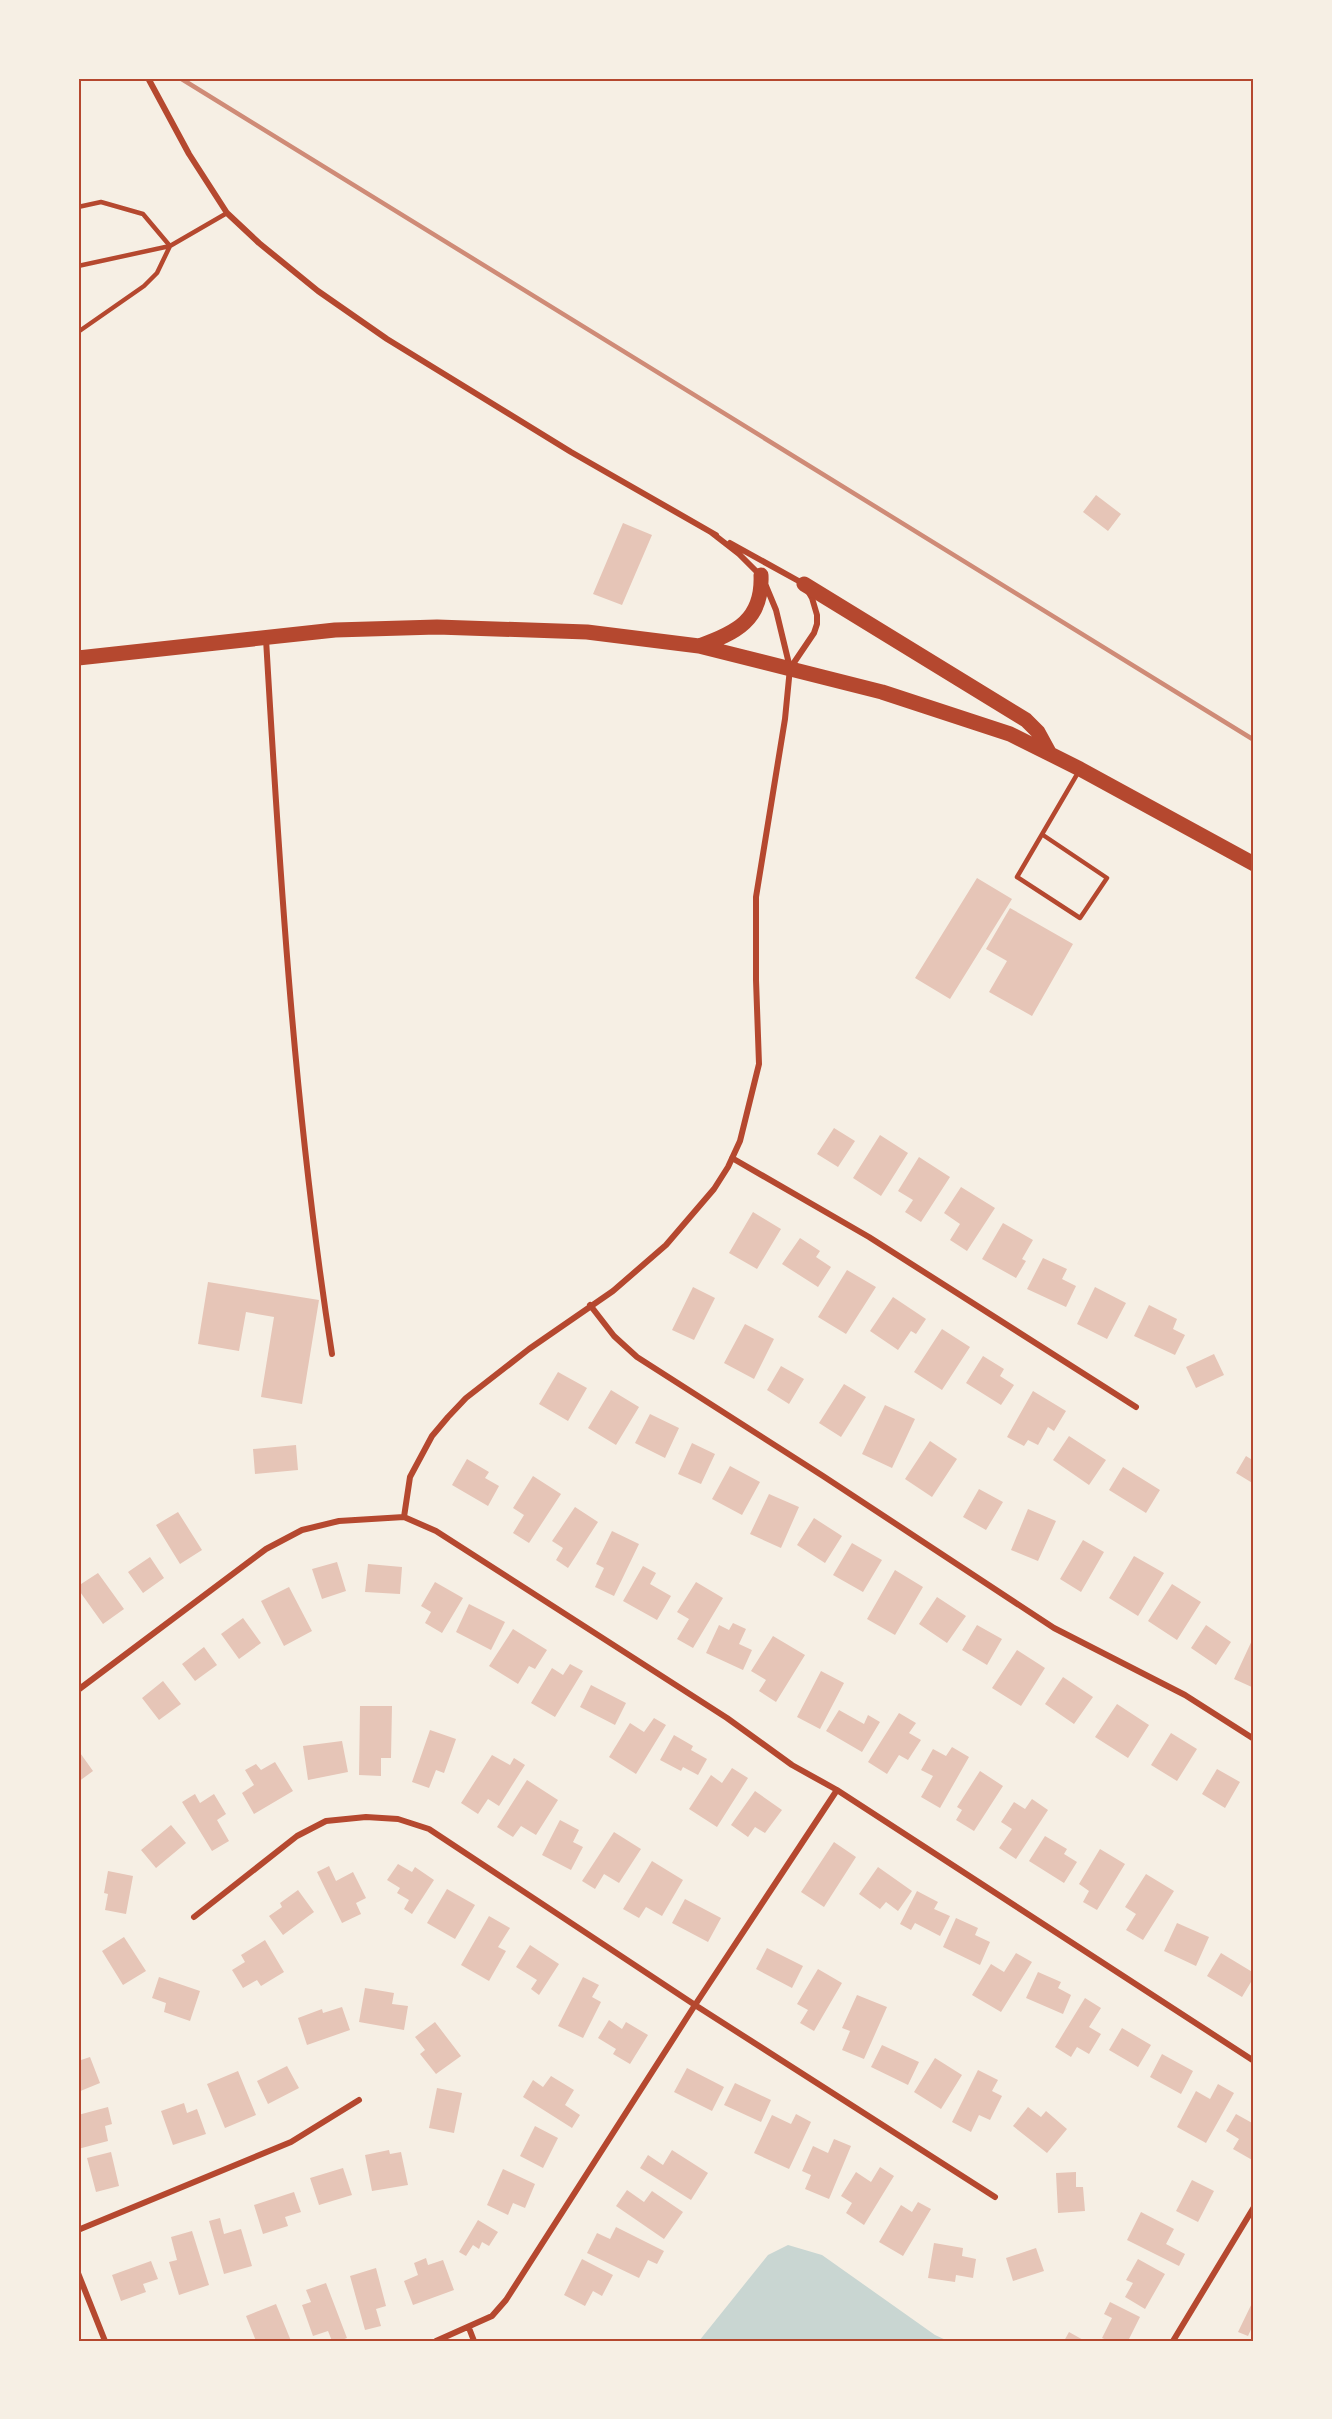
<svg xmlns="http://www.w3.org/2000/svg" width="1332" height="2419" font-family="Spectral,serif">
	<style>
		.water { fill: #c9d6d2 }
		.building { fill: #e6c5b7 }
		.lines { fill: none; stroke-linecap: round; stroke-linejoin: round }
		.service { stroke: #b5482f; stroke-width: 4.5 }
		.minor { stroke: #b5482f; stroke-width: 6 }
		.primary { stroke: #b5482f; stroke-width: 15 }
		.rail { stroke: #cf8b77; stroke-width: 4.5 }
		.neatline { fill: none; stroke: #b5482f; stroke-width: 2 }
	</style>
	<rect width="100%" height="100%" fill="#f6efe4"/>
	<path class="water" d="M788,2245l34,10 113,80 13,6h-249l69,-86z"/>
	<path class="building" d="M1096,495l25,19 -13,17 -25,-19z
		M623,523l29,12 -30,70 -29,-11z
		M977,878l35,21 -62,100 -35,-21z
		M1010,908l63,36 -41,72 -43,-24 18,-31 -21,-12z
		M834,1128l21,13 -17,26 -21,-13z
		M880,1135l28,18 -27,43 -28,-18z
		M919,1157l31,20 -29,45 -16,-10 8,-12 -15,-9z
		M961,1187l34,21 -28,43 -17,-11 10,-16 -16,-11z
		M753,1212l28,17 -24,40 -28,-16z
		M1003,1223l30,17 -11,19 4,2 -10,17 -34,-19z
		M800,1238l20,13 -4,6 15,10 -13,20 -36,-23z
		M1043,1258l24,11 -5,10 14,7 -10,21 -39,-18z
		M847,1270l29,17 -30,47 -28,-17z
		M208,1282l111,18 -17,104 -41,-7 13,-80 -28,-5 -7,39 -41,-7z
		M693,1287l22,11 -21,42 -22,-10z
		M1095,1287l31,16 -19,36 -30,-15z
		M893,1297l33,22 -10,15 -5,-3 -13,19 -28,-19z
		M1149,1305l28,14 -4,10 12,6 -10,20 -41,-19z
		M745,1324l29,15 -20,40 -30,-16z
		M942,1329l28,18 -28,43 -28,-18z
		M1214,1354l10,21 -28,13 -10,-21z
		M983,1356l21,13 -4,7 14,9 -13,20 -35,-22z
		M781,1366l23,13 -15,25 -22,-14z
		M558,1372l29,16 -19,33 -29,-17z
		M844,1384l22,13 -25,40 -22,-14z
		M611,1390l28,17 -23,38 -28,-17z
		M1033,1391l33,20 -12,20 -6,-4 -10,18 -10,-5 -4,6 -17,-9z
		M885,1405l30,14 -23,49 -30,-14z
		M650,1414l29,14 -14,30 -30,-15z
		M1069,1436l37,24 -17,25 -36,-25z
		M930,1441l27,18 -25,38 -27,-18z
		M692,1443l23,11 -14,30 -23,-10z
		M296,1445l2,25 -43,4 -2,-25z
		M1246,1456l8,5v23l-18,-11z
		M467,1459l22,13 -4,6 14,8 -11,20 -36,-21z
		M730,1466l30,16 -18,33 -30,-16z
		M1123,1467l37,23 -14,23 -37,-23z
		M533,1476l28,18 -32,49 -16,-10 11,-18 -11,-7z
		M979,1489l24,13 -17,28 -23,-13z
		M769,1494l30,13 -18,41 -31,-14z
		M575,1507l23,15 -30,46 -12,-8 7,-12 -11,-7z
		M1028,1509l28,12 -18,40 -27,-11z
		M178,1512l24,38 -22,14 -24,-39z
		M814,1518l28,18 -17,27 -28,-18z
		M612,1531l27,13 -25,52 -19,-9 9,-19 -8,-4z
		M1083,1540l21,12 -23,40 -21,-13z
		M852,1543l30,17 -19,32 -30,-17z
		M1134,1556l30,17 -26,43 -29,-18z
		M150,1557l14,21 -21,15 -15,-21z
		M337,1562l9,29 -24,8 -10,-30z
		M368,1564l34,3 -2,27 -35,-2z
		M643,1566l13,7 -6,11 21,12 -14,24 -34,-19z
		M895,1570l28,17 -28,48 -28,-16z
		M98,1573l26,36 -21,15 -25,-35v-3z
		M435,1582l28,16 -21,35 -17,-10 6,-11 -10,-6z
		M696,1582l27,16 -30,50 -16,-9 12,-20 -12,-7z
		M1172,1584l29,18 -24,38 -29,-19z
		M289,1587l23,44 -28,15 -23,-45z
		M937,1597l29,19 -19,27 -28,-19z
		M469,1604l36,18 -14,28 -35,-18z
		M243,1618l18,25 -22,16 -18,-25z
		M733,1623l13,6 -7,15 13,6 -9,20 -37,-17 13,-28 10,5z
		M977,1625l25,14 -15,26 -25,-15z
		M1206,1625l25,17 -15,23 -25,-17z
		M513,1629l34,21 -12,19 -6,-3 -11,18 -29,-18z
		M773,1636l32,19 -29,47 -17,-11 7,-11 -15,-9z
		M1254,1636v52l-20,-9z
		M204,1647l13,18 -22,16 -13,-17z
		M1017,1650l28,18 -24,38 -29,-18z
		M570,1664l13,7 -28,46 -24,-14 21,-35 11,7z
		M821,1671l23,12 -24,46 -23,-12z
		M1063,1677l30,20 -19,27 -29,-20z
		M163,1681l18,23 -22,16 -17,-22z
		M591,1685l35,18 -11,22 -35,-18z
		M1117,1704l32,21 -21,33 -33,-21z
		M360,1706h32l-1,52h-10v18l-22,-1z
		M839,1710l25,14 4,-9 12,7 -18,30 -36,-21z
		M899,1713l17,10 -7,10 12,7 -13,20 -9,-5 -12,19 -19,-12z
		M654,1718l12,7 -30,49 -27,-17 21,-34 14,9z
		M430,1730l26,9 -12,34 -8,-3 -7,18 -17,-6z
		M1171,1733l26,16 -20,32 -26,-16z
		M674,1735l19,11 -2,4 16,9 -9,16 -15,-8 -2,4 -21,-11z
		M342,1741l6,31 -40,8 -5,-34z
		M952,1747l17,10 -29,51 -19,-11 12,-21 -12,-6 12,-21 13,7z
		M78,1750l15,21 -15,11z
		M492,1755l18,10 4,-7 11,7 -26,41 -11,-7 -10,15 -17,-11z
		M275,1762l18,29 -39,23 -12,-21 12,-8 -9,-15 11,-6 5,6z
		M732,1768l16,10 -31,49 -28,-18 22,-34 11,8z
		M1217,1769l23,13 -15,26 -23,-14z
		M980,1771l23,15 -29,45 -18,-11 6,-10 -5,-3z
		M527,1780l31,20 -22,35 -15,-9 -8,11 -16,-10z
		M755,1791l27,19 -17,23 -10,-6 -7,10 -17,-12z
		M195,1794l5,9 14,-9 12,20 -9,6 12,21 -17,10 -30,-49z
		M1032,1799l16,11 -32,49 -17,-11 13,-19 -11,-7 13,-20 11,7z
		M560,1820l19,10 -6,12 10,5 -12,23 -29,-15z
		M171,1825l15,18 -30,25 -15,-18z
		M614,1832l27,17 -22,34 -15,-9 -9,15 -13,-8z
		M1045,1836l22,13 -3,5 13,8 -13,21 -35,-22z
		M834,1842l22,15 -32,50 -23,-15z
		M1100,1849l25,15 -28,46 -14,-8 6,-11 -10,-7z
		M652,1861l31,19 -21,36 -16,-9 -7,11 -16,-9z
		M398,1864l14,8 3,-5 19,13 -22,34 -8,-5 5,-9 -12,-7 3,-5 -13,-8z
		M329,1866l7,15 17,-9 13,26 -10,5 5,11 -19,9 -25,-51z
		M878,1867l34,24 -14,20 -12,-9 -6,7 -21,-15z
		M108,1871l25,5 -7,38 -21,-4 3,-16 -4,-1z
		M1146,1874l28,17 -31,49 -17,-10 10,-16 -11,-7z
		M447,1889l28,16 -20,34 -28,-16z
		M298,1890l16,22 -31,23 -14,-19 13,-9 -2,-4z
		M917,1891l21,11 -4,7 16,7 -10,20 -25,-13 -4,7 -11,-6z
		M685,1899l36,19 -13,24 -36,-19z
		M489,1916l21,12 -12,19 8,4 -17,30 -28,-16z
		M956,1918l22,10 -3,7 15,7 -10,23 -37,-18z
		M1177,1923l32,14 -13,29 -32,-15z
		M124,1937l22,34 -23,14 -21,-34z
		M265,1940l19,32 -23,14 -4,-6 -14,8 -11,-18 13,-8 -4,-7z
		M530,1945l29,19 -20,31 -8,-6 6,-9 -21,-13z
		M767,1948l36,18 -11,22 -36,-19z
		M1016,1953l16,9 -31,50 -29,-17 19,-31 13,8z
		M1221,1953l33,20v4l-12,20 -35,-21z
		M818,1969l24,14 -28,48 -14,-8 8,-13 -11,-6z
		M1038,1972l23,10 -3,6 13,7 -8,19 -37,-16z
		M159,1977l41,14 -10,30 -26,-9 2,-9 -14,-5z
		M583,1977l16,8 -7,12 9,5 -18,36 -25,-12z
		M365,1988l29,5 -2,11 16,2 -4,24 -45,-8z
		M857,1995l30,12 -23,52 -22,-9 8,-19 -8,-3z
		M1085,1998l16,10 -12,19 12,7 -12,20 -12,-7 -6,10 -16,-10z
		M342,2007l8,23 -43,15 -9,-27 24,-9 1,4z
		M609,2020l13,9 4,-7 22,13 -18,29 -17,-10 3,-5 -18,-11z
		M435,2022l26,34 -25,18 -16,-20 5,-4 -10,-13z
		M1122,2028l29,17 -13,22 -29,-17z
		M882,2045l37,17 -11,23 -37,-18z
		M1162,2054l31,17 -12,23 -31,-17z
		M90,2057l10,26 -22,9v-31z
		M935,2058l27,17 -21,34 -27,-17z
		M287,2066l12,22 -31,16 -11,-23z
		M687,2068l37,19 -12,24 -38,-19z
		M978,2070l20,10 -6,11 10,5 -12,24 -11,-5 -8,17 -19,-10z
		M238,2071l18,44 -31,13 -18,-44z
		M551,2076l23,14 -9,15 15,10 -8,13 -49,-31 10,-17 10,7z
		M735,2083l36,17 -10,22 -37,-17z
		M1218,2084l16,9 -28,50 -29,-16 19,-36 14,8z
		M437,2088l25,5 -8,40 -25,-5z
		M184,2103l3,10 10,-4 9,25 -33,11 -12,-34z
		M108,2107l4,17 -7,2 3,15 -30,8v-34z
		M1028,2107l13,10 5,-6 21,18 -20,24 -34,-27z
		M796,2114l15,8 -22,47 -35,-16 18,-38 19,9z
		M1236,2114l18,10v37l-21,-12 6,-10 -13,-8z
		M535,2126l23,12 -15,30 -23,-12z
		M834,2139l17,7 -22,53 -24,-10 6,-14 -9,-4 11,-25 15,7z
		M389,2150l1,4 11,-2 7,33 -36,6 -7,-36z
		M672,2150l36,23 -17,27 -51,-32 8,-13 15,10z
		M111,2152l8,34 -23,6 -9,-34z
		M880,2167l14,9 -30,49 -18,-12 6,-10 -11,-7 15,-24 15,10z
		M343,2168l9,27 -33,10 -9,-27z
		M503,2169l32,15 -10,24 -12,-5 -5,12 -21,-10z
		M1076,2172v15h7l2,24 -27,2 -2,-40z
		M1192,2180l22,11 -16,31 -22,-11z
		M627,2190l17,12 8,-11 31,21 -19,27 -48,-33z
		M294,2192l7,20 -16,5 3,9 -25,8 -9,-29z
		M918,2202l13,7 -28,47 -24,-14 22,-37 11,7z
		M1141,2212l33,17 -8,15 19,10 -6,12 -52,-26z
		M220,2218l4,16 17,-5 11,37 -28,8 -15,-53z
		M478,2220l20,12 -9,14 -7,-4 -3,7 -6,-4 -7,11 -7,-4z
		M616,2227l48,24 -7,13 -9,-4 -9,18 -52,-25 10,-20 13,6z
		M192,2231l17,54 -30,10 -10,-33 8,-2 -6,-23z
		M934,2243l29,5 -1,8 14,3 -3,19 -17,-3 -1,7 -27,-4z
		M1036,2248l8,23 -31,10 -7,-23z
		M426,2258l2,7 15,-5 11,30 -41,15 -9,-24 14,-6 -4,-12z
		M582,2259l31,16 -11,21 -9,-5 -8,15 -21,-11z
		M1138,2259l27,15 -20,35 -20,-12 8,-14 -7,-3z
		M151,2261l7,18 -15,5 3,8 -25,9 -9,-26z
		M376,2268l10,38 -10,3 5,17 -16,4 -15,-54z
		M326,2283l21,55 -8,3h-7l-4,-10 -15,5 -11,-31 9,-3 -5,-12z
		M1254,2299v24l-6,13 -10,-4z
		M1110,2302l30,15 -12,24h-19l-7,-3 10,-20 -8,-4z
		M276,2304l15,37h-35l-10,-25z
		M1069,2332l16,9h-21z"/>
	<g class="lines">
		<path class="service" d="M78,207l23,-5 42,12 27,32 57,-33
			M78,266l92,-20
			M78,332l66,-46 13,-13 13,-27
			M1043,835l64,43 -27,40 -63,-41 62,-106"/>
		<path class="minor" d="M148,78l41,76 38,59 32,30 59,48 69,48 184,113 145,83
			M712,533l27,21 20,20
			M730,543l74,41 8,14 5,17v9l-3,9 -23,34
			M266,639c14,239 29,479 66,715
			M732,1158l137,79 267,170
			M590,1305l24,31 23,21 186,119 231,152 131,67 69,44
			M404,1517l6,-40 22,-41 16,-19 18,-19 63,-49 84,-58 53,-46 48,-56 14,-22 12,-26 19,-77 -3,-84v-83l29,-178 5,-51 -14,-58 -10,-24
			M78,1690l188,-141 36,-19 37,-9 65,-4 32,14 291,187 65,47 45,25 417,271
			M194,1917l103,-81 29,-15 40,-4 32,2 31,10 266,176 300,192
			M78,2230l213,-88 68,-42
			M78,2273l27,68
			M469,2328l5,13
			M436,2341l56,-25 14,-16 189,-295 142,-215
			M1173,2341l81,-134"/>
		<path class="primary" d="M804,584l222,136 12,12 12,22
			M699,646c37,-13 64,-26 62,-71
			M78,658l257,-28 102,-3 150,5 112,14 183,46 128,42 70,35 174,95"/>
		<path class="rail" d="M180,78l1074,662"/>
	</g>
	<rect width="1332" height="2419" fill="none" stroke="#f6efe4" stroke-width="159"/>
	<rect x="80" y="80" width="1172" height="2260" class="neatline"/>
</svg>
